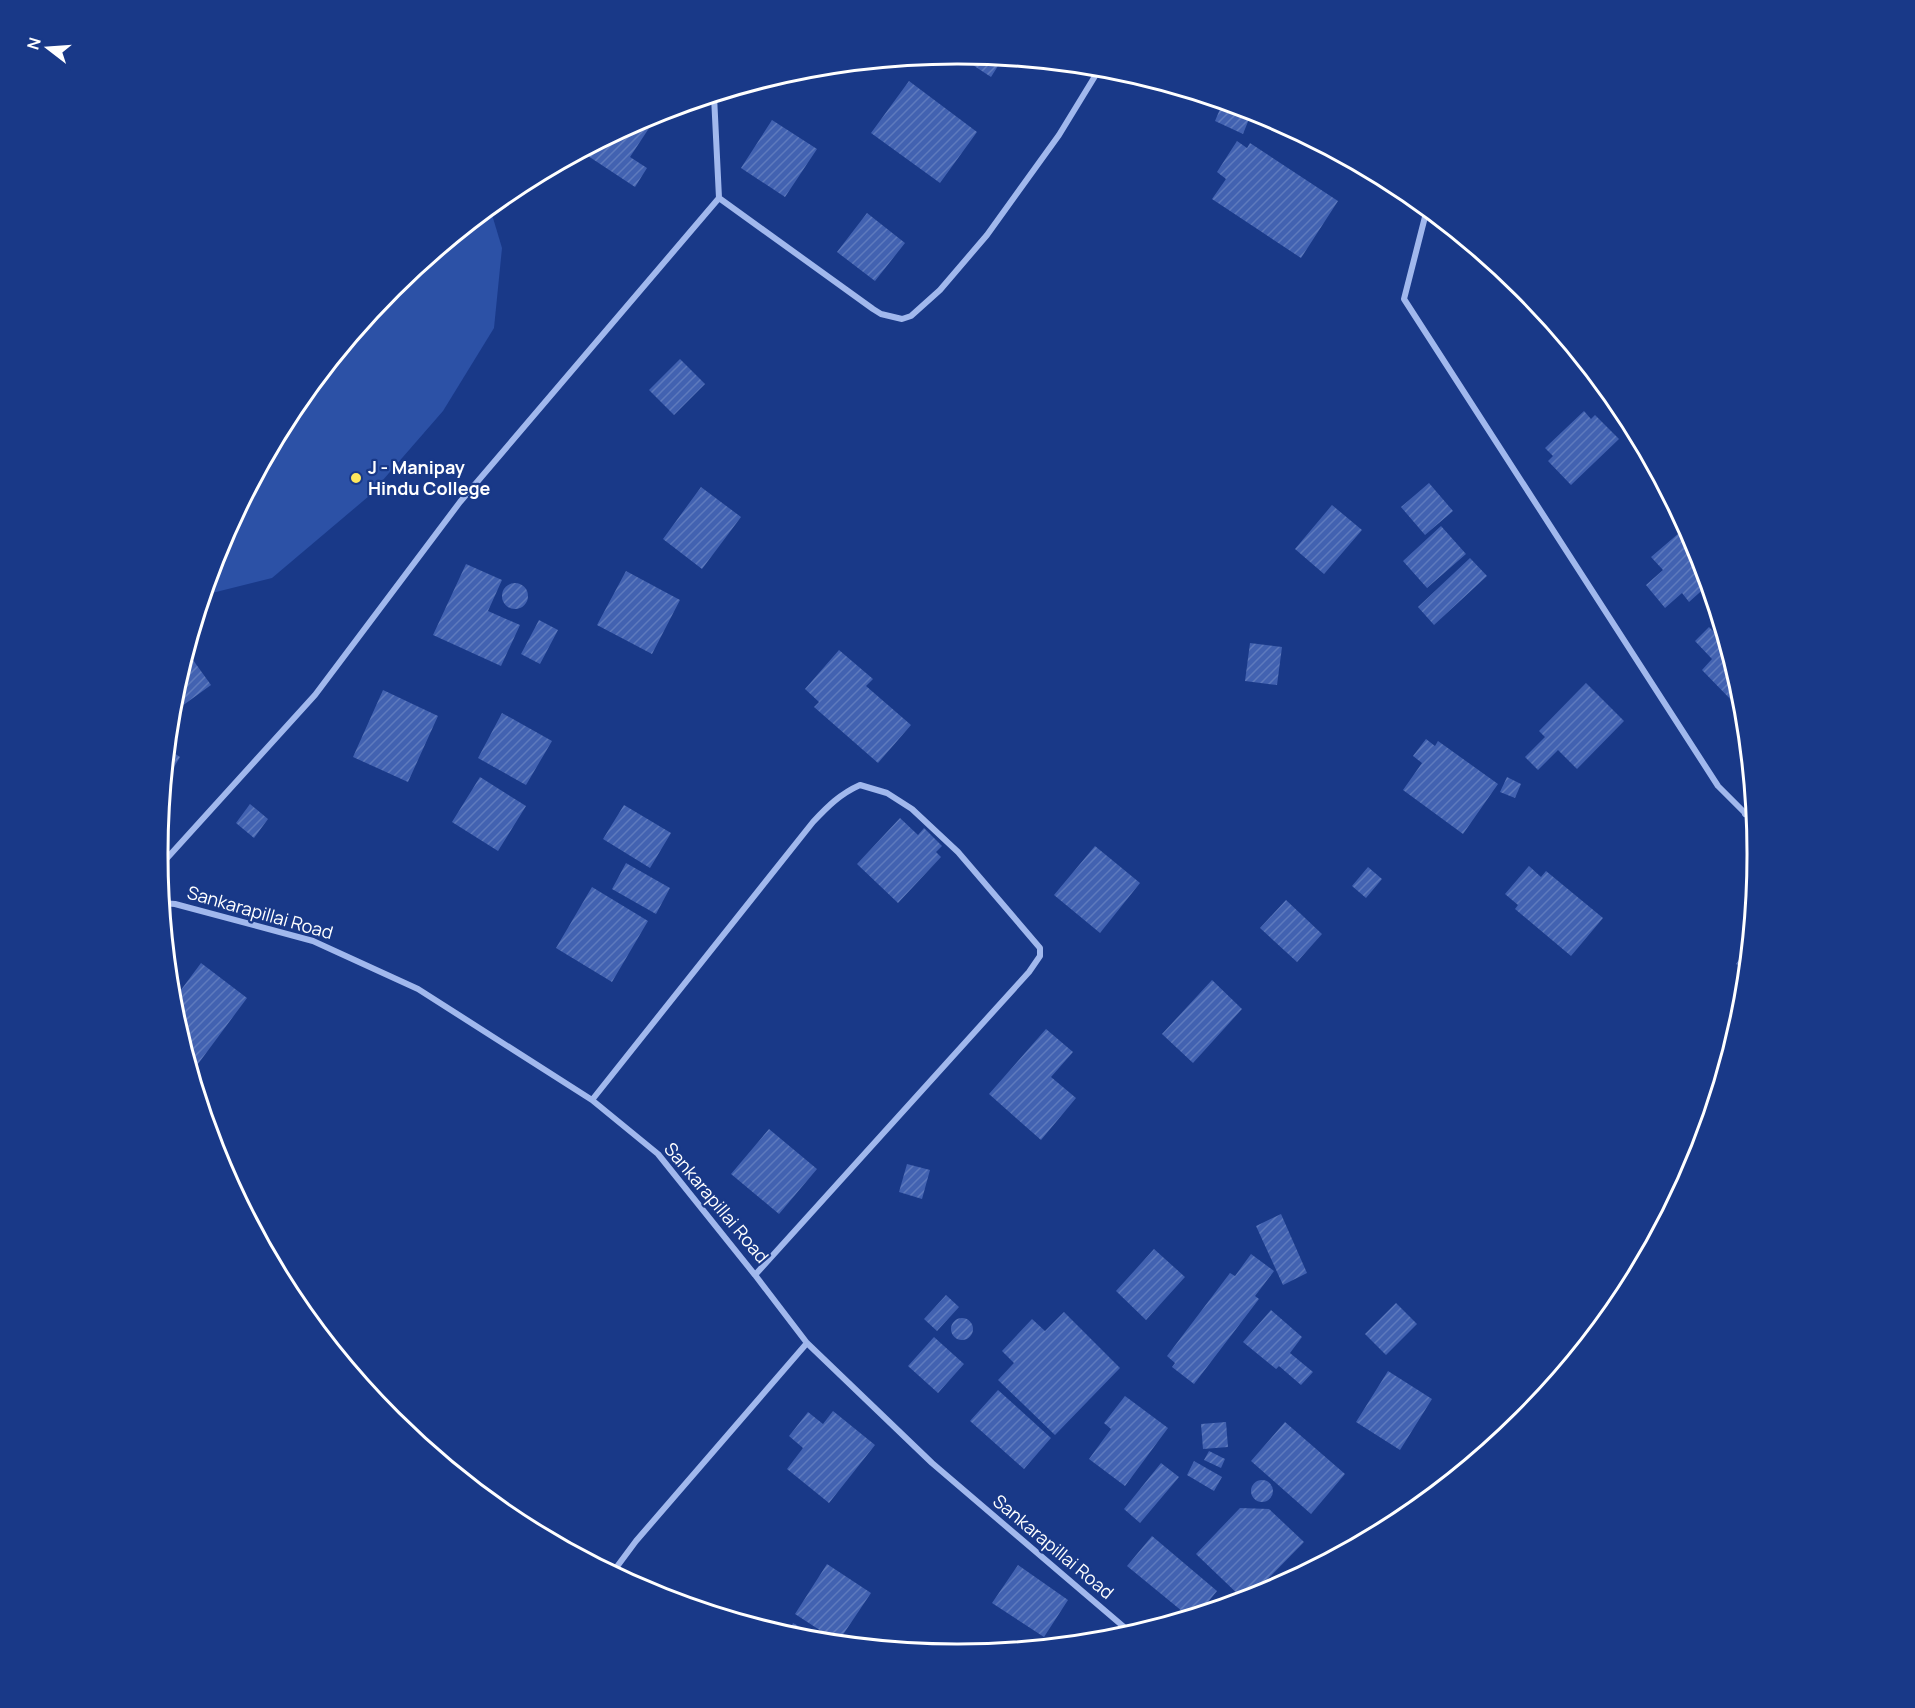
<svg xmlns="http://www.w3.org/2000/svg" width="1915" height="1708" font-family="Manrope,sans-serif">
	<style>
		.pitch { fill: #2c51a6 }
		.building { fill: url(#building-hatch) }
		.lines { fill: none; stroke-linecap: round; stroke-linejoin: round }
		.minor { stroke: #a1b8ed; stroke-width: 6 }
		.poi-dot { fill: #ffe85d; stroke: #193988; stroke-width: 2 }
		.labels { text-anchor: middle; stroke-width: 4.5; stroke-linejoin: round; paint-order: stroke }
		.poi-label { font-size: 18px; font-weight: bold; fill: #fff; stroke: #193988; text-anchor: start }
		.street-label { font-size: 18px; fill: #fff; stroke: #193988 }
		.rim { fill: none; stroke: #fff; stroke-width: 3 }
	</style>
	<defs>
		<pattern id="building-hatch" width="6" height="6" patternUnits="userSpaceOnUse" patternTransform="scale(1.5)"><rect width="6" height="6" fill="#4262b1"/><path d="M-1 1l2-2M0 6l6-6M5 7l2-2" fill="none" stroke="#5e7abd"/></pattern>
	</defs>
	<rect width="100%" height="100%" fill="#193988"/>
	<path class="pitch" d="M490,208l12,40 -8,80 -51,83 -74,85 -97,82 -68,17 15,-47 74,-139 99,-121z"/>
	<path class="building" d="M956,54h2l45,4 -12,19z
		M909,81l68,51 -37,51 -69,-50z
		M1223,102l28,12 -8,20 -28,-13z
		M659,113l-29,44 17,11 -12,19 -53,-35z
		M772,120l45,29 -32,48 -44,-29z
		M1237,141l10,7 3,-5 88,58 -37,57 -89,-59 14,-20 -9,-7z
		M867,213l38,30 -30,38 -38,-29z
		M680,359l25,25 -31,31 -25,-25z
		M1584,411l7,8 4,-4 24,24 -48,46 -23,-24 5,-5 -8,-8z
		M1429,483l24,28 -28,24 -24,-28z
		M701,487l40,30 -39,52 -39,-30z
		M1332,505l30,25 -38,44 -29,-25z
		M1441,526l25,28 -39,34 -24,-27z
		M1686,527l11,21 11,37 -19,17 -7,-9 -17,15 -19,-23 17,-15 -12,-13z
		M1470,558l17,18 -53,49 -16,-18z
		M466,564l36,16 -14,31 32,14 -19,41 -68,-31z
		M626,571l54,29 -28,54 -55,-29z
		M502 596a13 13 0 1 1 26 0a13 13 0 1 1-26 0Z
		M539,620l19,10 -18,34 -19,-10z
		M1709,627l16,16 17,55v3l-5,5 -35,-36 10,-11 -17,-18z
		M1250,643l32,4 -5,38 -32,-4z
		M839,650l34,29 -7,7 45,39 -33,38 -64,-56 5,-5 -14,-13z
		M193,660l18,25 -40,29 2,-16 9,-29z
		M1586,683l38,38 -47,48 -19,-19 -20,20 -13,-13 20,-20 -6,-6z
		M383,690l55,26 -30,66 -55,-25z
		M502,713l50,28 -26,44 -48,-27z
		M1426,739l9,7 3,-5 60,43 -35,50 -60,-44 19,-27 -9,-7z
		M168,749l12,8 -15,25z
		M480,777l46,29 -28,45 -46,-29z
		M1507,777l14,7 -6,14 -15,-6z
		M250,804l18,15 -14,19 -18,-15z
		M624,805l47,28 -21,35 -47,-29z
		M900,818l18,17 6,-7 18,18 -6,6 5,5 -43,46 -41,-39z
		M1095,846l45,37 -40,50 -46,-38z
		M626,863l44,25 -14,26 -44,-25z
		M1529,866l12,11 5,-6 57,47 -32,38 -56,-47 3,-4 -13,-11z
		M1368,867l14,12 -16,19 -14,-12z
		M592,887l56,34 -36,61 -56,-34z
		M1286,900l36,34 -25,28 -37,-34z
		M1749,945l-3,26 -10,-7z
		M201,963l46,35 -55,74 -19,-62 -1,-8z
		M1212,980l30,29 -49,54 -31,-29z
		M1046,1029l27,23 -22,25 25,21 -35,42 -52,-46z
		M769,1129l48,40 -38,45 -48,-40z
		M907,1164l23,6 -8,29 -23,-7z
		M1281,1214l26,59 -24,12 -27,-59z
		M1154,1249l31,28 -39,43 -30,-29z
		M1251,1254l23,17 -19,25 4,3 -65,85 -22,-17 3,-4 -8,-7 63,-83 5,3z
		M946,1295l13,12 -22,24 -13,-12z
		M1396,1303l21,21 -31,31 -21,-21z
		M1271,1310l31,27 -12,16 23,19 -12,13 -22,-19 -3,3 -33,-27z
		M1064,1312l56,56 -65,67 -57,-55 16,-17 -12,-12 30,-32 13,12z
		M951 1329a11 11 0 1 1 22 0a11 11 0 1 1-22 0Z
		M934,1337l30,27 -26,29 -30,-27z
		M1561,1368l3,2 -12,15 -2,-1z
		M1388,1371l44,28 -32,51 -44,-28z
		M998,1390l53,48 -27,31 -54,-48z
		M1125,1396l43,32 -43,58 -36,-27 22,-30 -7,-6z
		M833,1411l42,34 -46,58 -42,-34 16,-21 -14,-12 19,-24 15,12z
		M1226,1422l2,25 -25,2 -2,-25z
		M1285,1422l60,52 -34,40 -60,-53z
		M1209,1451l16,8 -4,9 -17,-8z
		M1194,1461l28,16 -8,14 -27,-16z
		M1161,1463l18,14 -39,46 -16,-14z
		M1251 1491a11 11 0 1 1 22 0a11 11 0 1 1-22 0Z
		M1240,1508l29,1 35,33 -54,55 -7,2 -47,-45z
		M1152,1536l65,55 -18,22 -11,3 -61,-50z
		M827,1564l44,29 -33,49 -43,-28z
		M1018,1565l50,35 -24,37 -52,-34z
		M793,1623l14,8 -4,8 -15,-5z"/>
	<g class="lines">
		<path class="minor" d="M714,96l5,102 154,111 8,5 21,5 9,-3 29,-26 47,-55 72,-100 41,-67
			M1427,209l-23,90 314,487 36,36
			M1745,814l8,-7
			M159,867l156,-172 145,-193 259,-304
			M162,903l13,1 138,37 105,48 174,111 66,54 97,121 52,68 125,120 199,170
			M592,1100l221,-278c15,-16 27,-28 47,-37l27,8 25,16 46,43 82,96v8l-11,16 -274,303
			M613,1572l23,-31 171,-198"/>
	</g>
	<circle class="poi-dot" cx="356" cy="478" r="6"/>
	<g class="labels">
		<g class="poi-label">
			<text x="368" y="474">J - Manipay<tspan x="368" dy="21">Hindu College</tspan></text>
		</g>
		<g class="street-label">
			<text transform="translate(260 913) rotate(16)" y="6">Sankarapillai Road</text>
			<text transform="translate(716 1203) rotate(50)" y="6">Sankarapillai Road</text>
			<text transform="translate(1053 1547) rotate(40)" y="6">Sankarapillai Road</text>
		</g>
	</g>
	<path d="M0 0H1915V1708H0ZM957 64H958A789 789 0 0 1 1747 853V855A789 789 0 0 1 958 1644H957A789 789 0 0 1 168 855V853A789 789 0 0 1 957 64Z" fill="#193988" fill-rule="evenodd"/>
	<path class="rim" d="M957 64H958A789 789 0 0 1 1747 853V855A789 789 0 0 1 958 1644H957A789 789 0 0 1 168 855V853A789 789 0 0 1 957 64Z"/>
	<g transform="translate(48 48) rotate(287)" stroke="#193988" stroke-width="4.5" paint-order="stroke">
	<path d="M0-4.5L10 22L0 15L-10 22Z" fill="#ffffff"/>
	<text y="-9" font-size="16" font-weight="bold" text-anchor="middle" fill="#ffffff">N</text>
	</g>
</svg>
